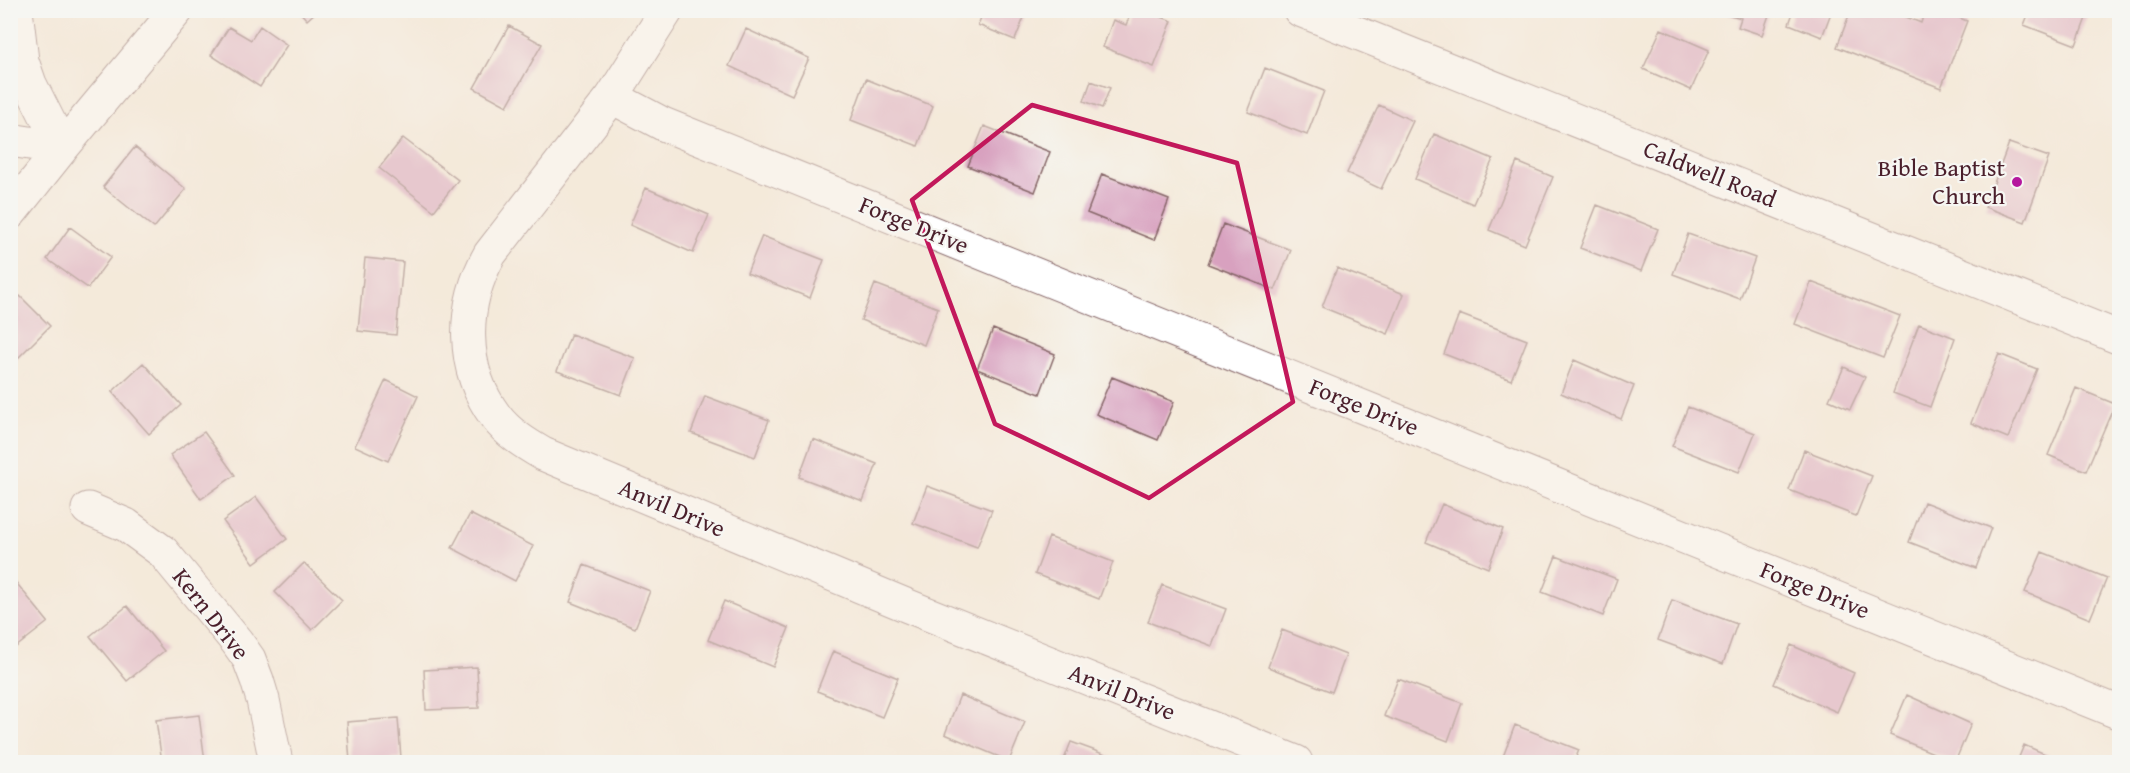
<svg xmlns="http://www.w3.org/2000/svg" width="2130" height="773" font-family="'Gentium Book Plus',serif">
	<style>
		.building { fill: #d8a1bf }
		.lines { fill: none; stroke-linecap: round; stroke-linejoin: round }
		.minor-casing { stroke: #866668; stroke-width: 35 }
		.minor { stroke: #fff; stroke-width: 33 }
		.marked { fill: none; stroke: #c2185b; stroke-width: 4.5; stroke-linejoin: round }
		.poi-dot { fill: #b5179e; stroke: #f6f6f2; stroke-width: 2 }
		.labels { text-anchor: middle; stroke-width: 4.5; stroke-linejoin: round; paint-order: stroke }
		.poi-label { font-size: 24px; fill: #4a1f2b; stroke: #f6f6f2; text-anchor: end }
		.street-label { font-size: 24px; fill: #4a1f2b; stroke: #f6f6f2 }
	</style>
	<rect width="100%" height="100%" fill="#f6f6f2"/>
	<filter id="ink" filterUnits="userSpaceOnUse"><feTurbulence type="fractalNoise" baseFrequency=".0167" numOctaves="2"/><feDisplacementMap in="SourceGraphic" scale="12" xChannelSelector="R" yChannelSelector="G"/><feConvolveMatrix kernelMatrix="1 2 1 2 8 2 1 2 1" color-interpolation-filters="sRGB"/></filter>
	<filter id="wash" filterUnits="userSpaceOnUse"><feTurbulence type="fractalNoise" baseFrequency=".008" numOctaves="4" result="noise"/><feDisplacementMap in="SourceGraphic" scale="24" xChannelSelector="R" yChannelSelector="G"/><feGaussianBlur stdDeviation="1.35" result="paint"/><feColorMatrix in="noise" values="0 0 0 0 0 0 0 0 0 0 0 0 0 0 0 0 0 1.4 0 .05"/><feComposite in="paint" operator="in"/></filter>
	<g filter="url(#wash)">
		<rect width="100%" height="100%" fill="#f4eada"/>
		<g id="blocks">
			<path class="building" d="M298,10h20l-11,10z
				M984,10h43l-12,30 -37,-15z
				M1132,10h11l29,11 -18,46 -51,-20 10,-27 13,5z
				M1727,10h29l13,5 -7,20 -24,-8 3,-9 -15,-4z
				M1794,10h38l-10,27 -33,-13z
				M1851,10h38l32,13 4,-13h15l27,11 -26,67 -104,-41z
				M2030,10h59l-13,35 -52,-20z
				M260,26l27,19 -27,42 -49,-32 18,-28 22,13z
				M509,26l33,18 -35,62 -33,-18z
				M746,29l63,29 -17,37 -63,-29z
				M1661,29l48,21 -18,40 -48,-21z
				M1265,68l59,23 -17,44 -59,-23z
				M866,79l67,27 -15,40 -67,-26z
				M1091,81l19,7 -8,20 -18,-7z
				M1379,105l34,16 -32,68 -34,-16z
				M984,126l66,26 -15,40 -67,-26z
				M1434,134l59,25 -20,45 -58,-25z
				M403,138l55,42 -24,31 -55,-43z
				M2009,143l40,14 -24,65 -40,-15z
				M135,147l51,42 -32,39 -51,-41z
				M1517,162l36,15 -28,68 -36,-15z
				M1102,174l67,26 -15,40 -67,-27z
				M646,188l63,27 -16,38 -63,-28z
				M1597,205l61,24 -17,42 -61,-23z
				M1223,224l68,26 -16,40 -67,-26z
				M70,227l41,30 -23,31 -41,-29z
				M1688,234l67,24 -15,41 -67,-25z
				M762,236l62,24 -14,38 -63,-25z
				M365,258l38,4 -7,73 -38,-4z
				M1337,268l67,26 -16,40 -66,-27z
				M1811,282l89,34 -17,42 -88,-34z
				M875,284l63,24 -14,37 -63,-25z
				M20,296l30,30 -40,40v-61z
				M1459,314l68,26 -16,40 -67,-26z
				M1919,324l36,14 -25,69 -37,-14z
				M993,329l62,25 -15,40 -63,-25z
				M571,334l64,24 -14,37 -64,-24z
				M1999,354l38,15 -29,69 -37,-15z
				M1574,360l60,26 -13,33 -60,-26z
				M143,363l38,42 -32,29 -37,-42z
				M1844,367l21,10 -15,32 -21,-9z
				M1112,377l62,25 -16,38 -62,-26z
				M386,380l32,16 -30,65 -33,-15z
				M2076,388l39,16 -29,67 -38,-16z
				M705,396l64,24 -14,37 -64,-24z
				M1688,407l67,26 -16,39 -67,-26z
				M204,432l31,43 -34,24 -31,-44z
				M813,439l64,25 -14,37 -64,-24z
				M1804,450l68,26 -16,40 -67,-26z
				M927,486l65,24 -15,37 -64,-24z
				M256,497l31,42 -33,24 -31,-42z
				M1924,502l67,26 -15,40 -67,-26z
				M1442,504l61,25 -15,39 -62,-26z
				M470,514l63,32 -18,35 -63,-33z
				M1049,537l64,25 -14,37 -64,-25z
				M2042,552l65,26 -17,41 -65,-27z
				M1556,556l61,23 -14,37 -61,-24z
				M304,563l38,37 -30,30 -37,-38z
				M584,565l66,26 -15,37 -65,-26z
				M14,580l34,42 -32,25 -6,-8v-56z
				M1162,585l64,24 -14,37 -64,-24z
				M1672,600l65,24 -14,40 -65,-24z
				M724,601l65,27 -16,39 -65,-27z
				M127,606l37,45 -37,30 -37,-45z
				M1282,630l64,25 -14,37 -64,-25z
				M1791,645l63,28 -17,39 -63,-28z
				M833,651l65,27 -16,39 -65,-26z
				M477,667l2,41 -53,2 -2,-40z
				M1398,679l64,24 -14,38 -64,-25z
				M960,695l65,27 -16,39 -64,-27z
				M1907,695l64,29 -16,38 -65,-27z
				M199,715l6,47h-43l-6,-42z
				M398,718l3,40 -51,4 -3,-40z
				M1515,725l64,25 -5,12h-73z
				M1071,742l22,8 29,12h-59z
				M2024,745l21,9 19,8h-47z"/>
		</g>
	</g>
	<g filter="url(#ink)">
		<use href="#blocks" fill-opacity="0" stroke="#866668" stroke-width="1.5"/>
		<g class="lines">
			<defs>
				<path id="minor" d="M16,10l6,51 8,23 32,64
					M667,10l-55,87 -122,157c-29,51 -30,115 6,163 12,16 30,27 47,37l365,152 388,156
					M1300,10l820,328
					M612,97l51,27 1457,589
					M10,140l52,8
					M10,213l52,-65 115,-138
					M88,509l38,16 37,27 74,90 12,17 8,21 6,20 13,62"/>
			</defs>
			<use href="#minor" class="minor-casing"/>
			<use href="#minor" class="minor"/>
		</g>
	</g>
	<path d="M0 0H2130V773H0ZM1032,105l205,58 56,239 -144,96 -154,-74 -83,-224z" fill="#f4eada" fill-opacity=".55" fill-rule="evenodd"/>
	<path class="marked" d="M1032,105l205,58 56,239 -144,96 -154,-74 -83,-224z"/>
	<circle class="poi-dot" cx="2017" cy="182" r="6"/>
	<g class="labels">
		<g class="poi-label">
			<text x="2005" y="176">Bible Baptist<tspan x="2005" dy="28">Church</tspan></text>
		</g>
		<g class="street-label">
			<text transform="translate(1710 174) rotate(22)" y="8">Caldwell Road</text>
			<text transform="translate(914 225) rotate(22)" y="8">Forge Drive</text>
			<text transform="translate(1364 407) rotate(22)" y="8">Forge Drive</text>
			<text transform="translate(672 508) rotate(23)" y="8">Anvil Drive</text>
			<text transform="translate(1815 590) rotate(22)" y="8">Forge Drive</text>
			<text transform="translate(211 614) rotate(52)" y="8">Kern Drive</text>
			<text transform="translate(1122 692) rotate(22)" y="8">Anvil Drive</text>
		</g>
	</g>
	<rect width="2130" height="773" fill="none" stroke="#f6f6f2" stroke-width="36"/>
</svg>
